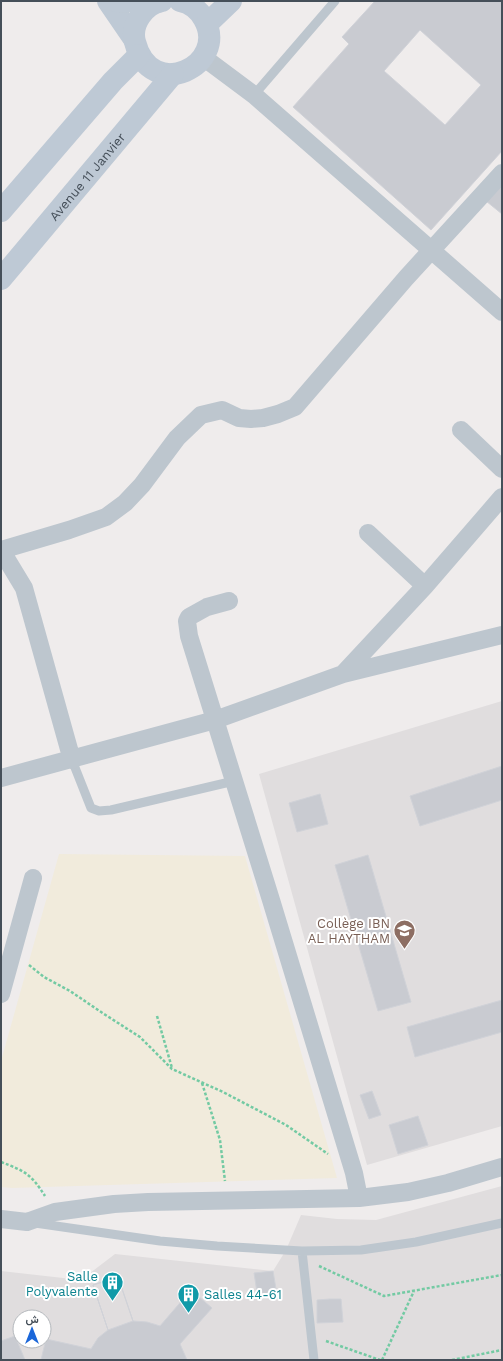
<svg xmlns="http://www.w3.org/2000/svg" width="503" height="1361" font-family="'Work Sans',Vazirmatn,sans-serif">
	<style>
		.education { fill: #e0ddde; fill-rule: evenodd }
		.sand { fill: #f1ebdc }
		.building { fill: #c9cbd1; stroke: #d0d2d8; fill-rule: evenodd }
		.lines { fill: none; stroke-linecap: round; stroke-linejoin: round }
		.path { stroke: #73caa3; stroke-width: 2.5; stroke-dasharray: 3 2; stroke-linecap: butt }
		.lane { stroke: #bdc6ce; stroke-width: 9 }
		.street { stroke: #bdc6ce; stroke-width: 18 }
		.secondary { stroke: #bec9d5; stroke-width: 22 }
		.labels { text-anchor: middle; stroke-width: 4; stroke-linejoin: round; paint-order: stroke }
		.street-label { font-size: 13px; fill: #454f59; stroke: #fff }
		.education-label { font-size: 13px; fill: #785e54; stroke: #fff; text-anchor: end }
		.culture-label { font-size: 13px; fill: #0d838f; stroke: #fff; text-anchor: end }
	</style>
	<rect width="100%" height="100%" fill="#efecec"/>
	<path class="education" d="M502,701v425l-135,39 -108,-391z
		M502,1186v174h-501v-89l80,9 34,-26 158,17 13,-21 15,-35 36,4 39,1zM20,1317h24v24h-24z"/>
	<path class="sand" d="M59,854l186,2 92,322 -325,10 -11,-1v-126z"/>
	<path class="building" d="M375,1h127v150l-71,79 -138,-123 56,-63 -7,-7zM420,30l61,55 -36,40 -61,-54z
		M502,182v32l-16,-13z
		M502,766v34l-82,26 -10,-30z
		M320,794l8,30 -31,8 -8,-29z
		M368,855l43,147 -33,9 -43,-146z
		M502,1000v32l-87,25 -8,-30z
		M372,1091l9,24 -12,4 -9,-24z
		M418,1116l10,29 -30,9 -9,-29z
		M273,1271l4,24 -19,4 -4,-26z
		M118,1277l15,44 14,1 13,4 31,-36 21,18 -32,36 7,16h-146l5,-21 45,10 7,-11 10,-8 -15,-45z
		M118,1277l15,44 -25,9 -15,-45z
		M330,1299h11l2,23 -26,1v-23z
		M15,1336l10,24h-24v-19z"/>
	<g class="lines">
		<path class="path" d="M29,965l15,12 26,14 34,23 36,23 32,32 51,23 63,33 42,29
			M157,1016l15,52
			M202,1083l18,57 5,41
			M1,1162c24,9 30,12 44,34
			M319,1266l65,30 118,-21
			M326,1341l54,19
			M382,1360l32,-69
			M452,1360l50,-10"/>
		<path class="lane" d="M254,95l81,-94
			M72,760l19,48 8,3 12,-1 123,-29
			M35,1223l125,18 57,5 85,5 12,109
			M302,1251l59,-1 55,-8 86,-19"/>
		<path class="street" d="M203,57l51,38 248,217
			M461,430l41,39
			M368,533l57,53
			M1,550l68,-20 37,-13 19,-14 17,-18 35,-47 24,-23 21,-5 17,8 12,1 12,-1 15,-4 17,-7 111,-129 96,-105
			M1,550l23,38 48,172
			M229,601l-22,6 -18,10 -2,4 2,15 82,264 83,273 5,25
			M343,674l159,-39
			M1,778l214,-58 128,-46 82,-88 77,-89
			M1,994l32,-116
			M1,1219l26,3 28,-10 59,-8 34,-2 211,-4 49,-6 40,-9 54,-16"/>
		<g class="secondary">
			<path d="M108,1l26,38"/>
			<path d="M116,1l42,1"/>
			<path d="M162,1c-17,3 -32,23 -27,41 16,62 95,23 69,-23 -5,-9 -14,-16 -24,-18"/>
			<path d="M207,24l24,-23"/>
			<path d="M1,211l112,-130 26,-26"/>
			<path id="s1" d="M1,279l172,-205"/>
		</g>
	</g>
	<defs>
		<symbol id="school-pin" viewBox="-11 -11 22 30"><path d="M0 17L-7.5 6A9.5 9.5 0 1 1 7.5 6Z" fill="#8d6e63" stroke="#fff"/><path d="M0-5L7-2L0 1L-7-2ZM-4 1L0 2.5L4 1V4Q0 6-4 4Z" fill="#fff"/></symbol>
		<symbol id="building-pin" viewBox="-11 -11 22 30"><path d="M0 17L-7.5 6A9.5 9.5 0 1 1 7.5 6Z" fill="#0f9aa8" stroke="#fff"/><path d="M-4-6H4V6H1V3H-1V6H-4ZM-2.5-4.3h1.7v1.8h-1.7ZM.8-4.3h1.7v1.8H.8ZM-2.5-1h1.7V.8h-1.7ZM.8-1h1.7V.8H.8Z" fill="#fff"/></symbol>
	</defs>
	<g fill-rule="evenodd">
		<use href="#school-pin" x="392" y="918" width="25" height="34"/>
		<use href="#building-pin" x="100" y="1270" width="25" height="34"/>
		<use href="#building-pin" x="176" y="1282" width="25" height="34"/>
	</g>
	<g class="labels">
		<g class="street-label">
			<text dy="5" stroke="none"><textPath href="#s1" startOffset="134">Avenue 11 Janvier</textPath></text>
		</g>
		<g class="education-label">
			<text x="390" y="928">Collège IBN<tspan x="390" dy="15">AL HAYTHAM</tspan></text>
		</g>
		<g class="culture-label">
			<text x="98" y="1281">Salle<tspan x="98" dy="15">Polyvalente</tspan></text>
			<text x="204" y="1299" text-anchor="start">Salles 44-61</text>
		</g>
	</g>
	<rect width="503" height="1361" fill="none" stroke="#454f59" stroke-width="4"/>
	<g transform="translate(32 1329)"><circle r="19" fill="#ffffff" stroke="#b5b9bd"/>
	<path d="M0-3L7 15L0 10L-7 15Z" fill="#1b67d9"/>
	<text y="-6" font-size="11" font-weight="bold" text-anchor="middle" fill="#454f59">ش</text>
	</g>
</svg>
